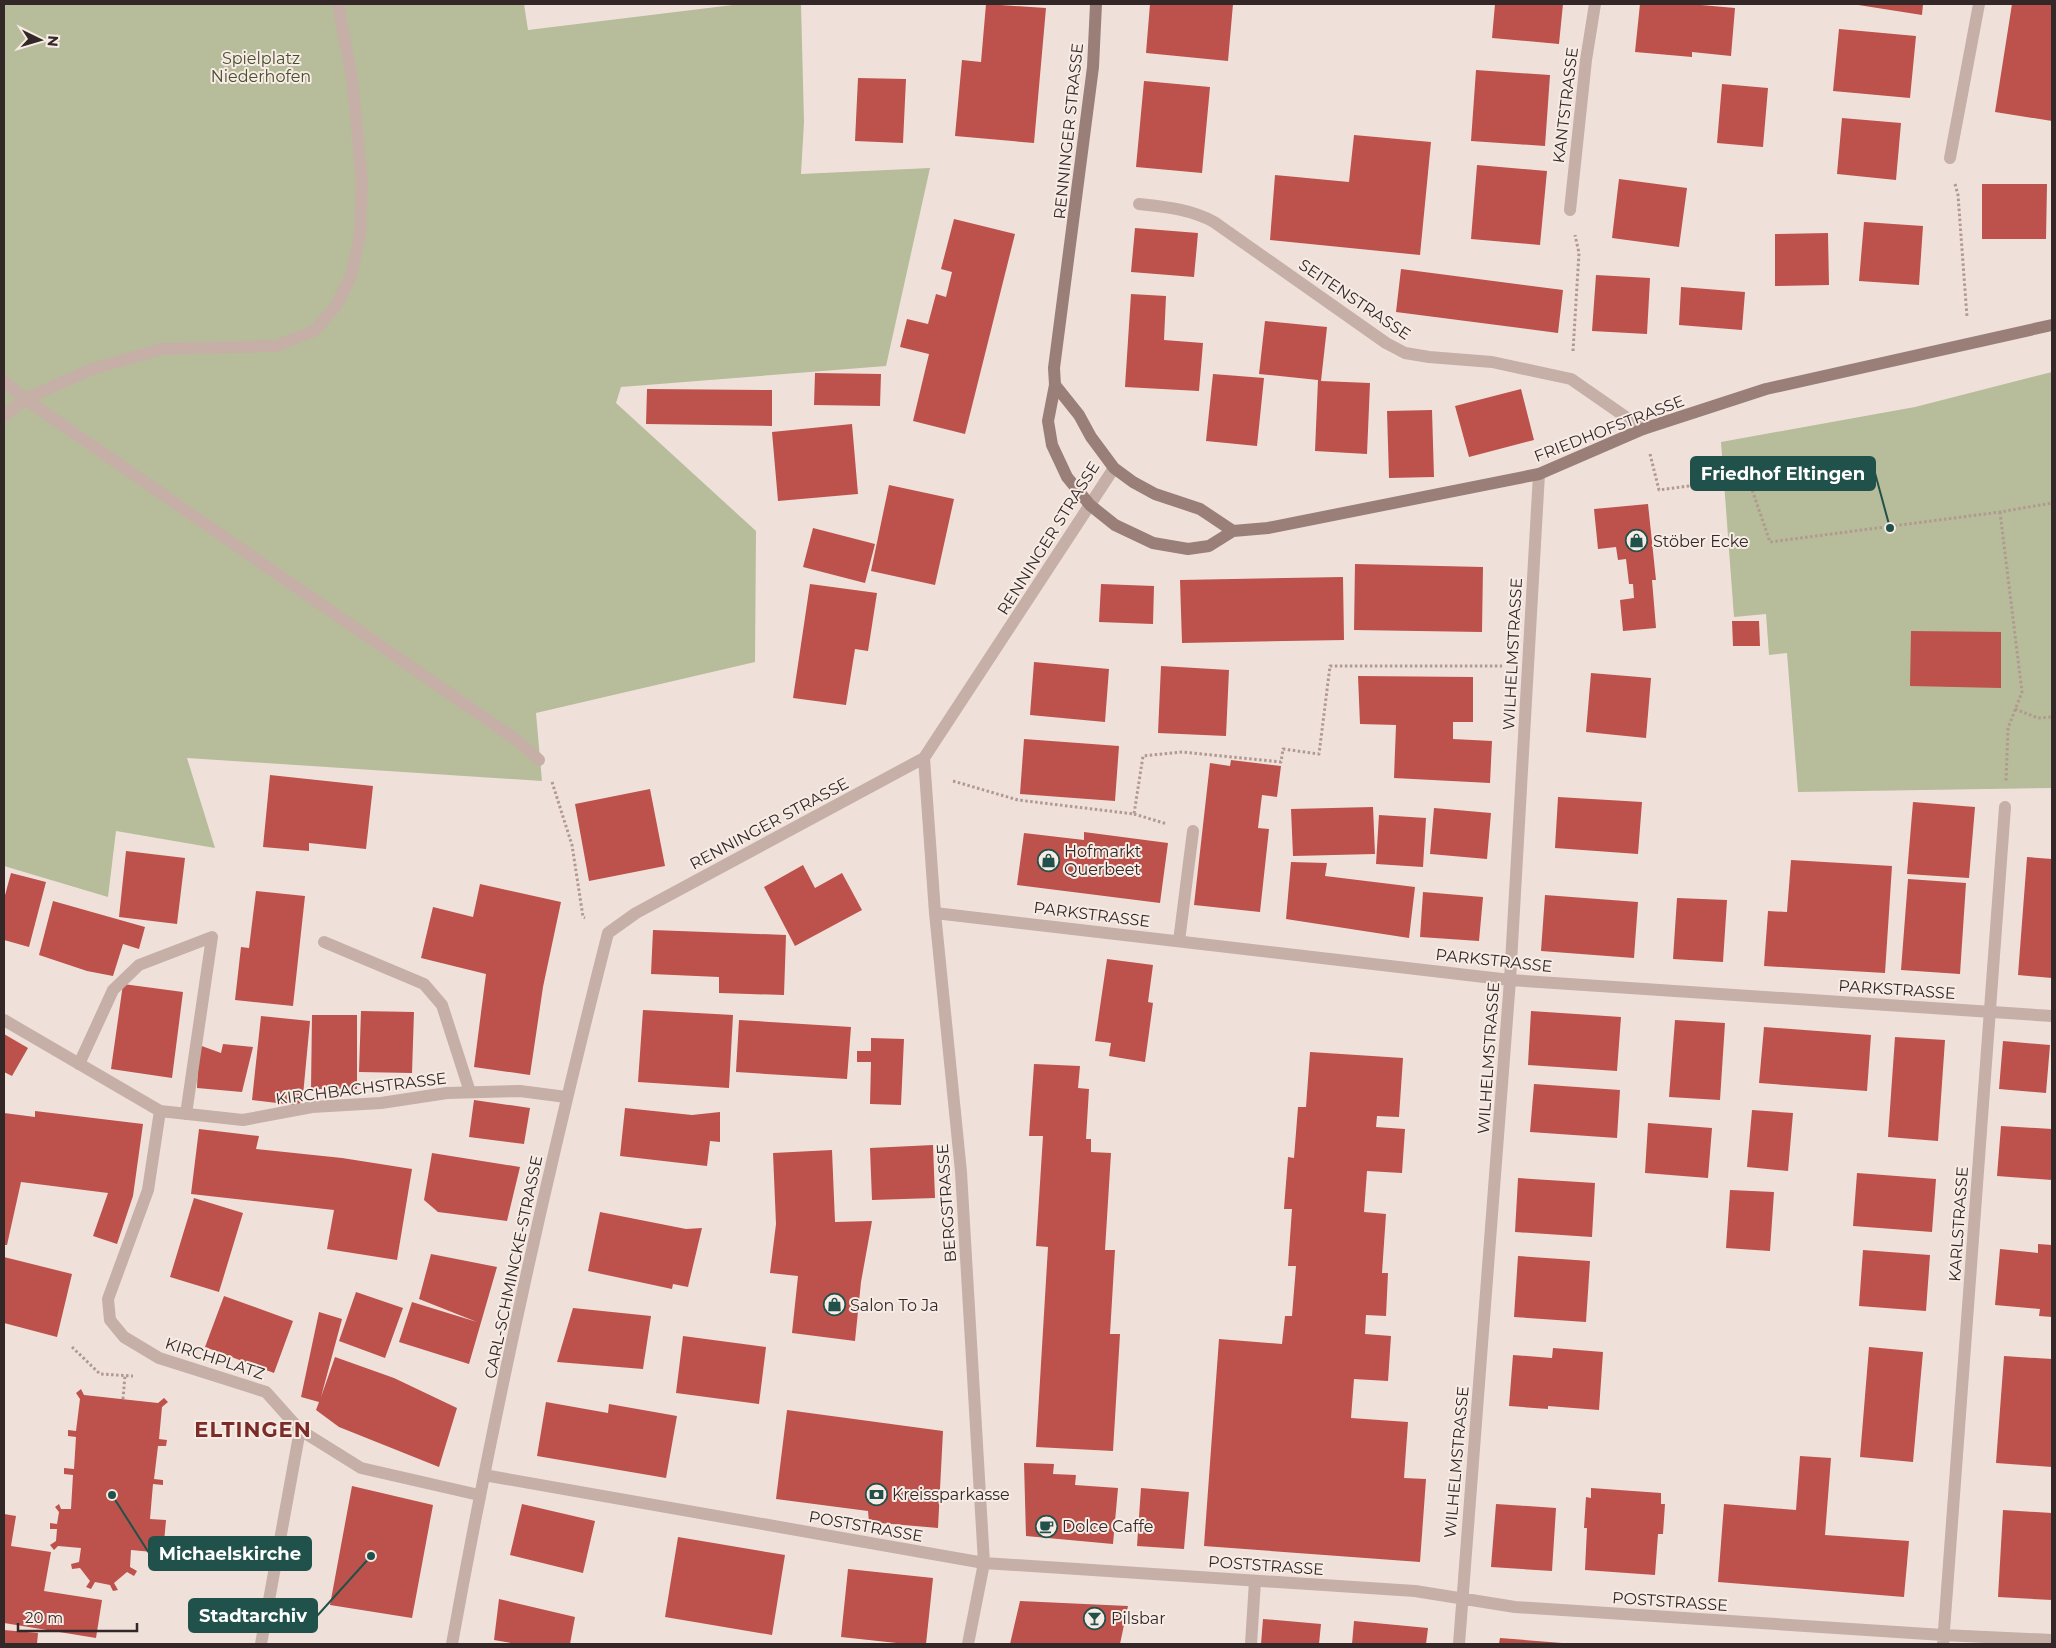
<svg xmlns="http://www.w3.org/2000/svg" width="2056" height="1648" font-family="Montserrat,sans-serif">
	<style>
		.green { fill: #b7bc9b }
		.building { fill: #bc524b }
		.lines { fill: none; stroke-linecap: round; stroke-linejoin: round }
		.path { stroke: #b19991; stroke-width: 3; stroke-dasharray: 2.5 2.5; stroke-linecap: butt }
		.lane { stroke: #c6afa7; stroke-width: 12 }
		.street { stroke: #c6afa7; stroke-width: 12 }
		.secondary { stroke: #997f78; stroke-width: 12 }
		.labels { text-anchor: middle; stroke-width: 4; stroke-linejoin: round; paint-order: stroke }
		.park-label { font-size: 16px; fill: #484f2d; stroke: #f7ece5 }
		.street-label { font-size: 16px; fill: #332827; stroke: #f7ece5 }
		.poi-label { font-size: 16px; fill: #332827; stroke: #f7ece5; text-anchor: start }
		.district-label { font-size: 21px; font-weight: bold; letter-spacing: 1px; fill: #7b2c27; stroke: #f7ece5 }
		.leader { fill: none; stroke: #20514b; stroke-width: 2 }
		.callout-dot { fill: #20514b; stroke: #f7ece5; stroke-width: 2 }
		.callout { fill: #20514b; stroke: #20514b; stroke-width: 2 }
		.callout-label { font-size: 18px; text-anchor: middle; font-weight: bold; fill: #fff }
	</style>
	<rect width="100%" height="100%" fill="#efe1da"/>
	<path class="green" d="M4,4h520l4,26 213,-26h60l3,118 -3,52 129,-6 -44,198 -265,21 -5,16 140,128 -1,131 -219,51 6,68 -355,-23 28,90 -99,-17 -8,66 -104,-31z
		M2052,372v416l-254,4 -11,-139 -18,2 -3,-41 -32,3 -13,-175 194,-35z"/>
	<path class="building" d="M986,4l60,4 -12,135 -79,-7 7,-76 19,2z
		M1150,4h83l-5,57 -82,-8z
		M1495,4h68l-4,40 -67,-6z
		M1640,4h50l45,4 -4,48 -39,-4v5l-57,-5z
		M1852,4h71l-1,11z
		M2012,4h40v117l-57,-9z
		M1839,29l77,7 -6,62 -77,-7z
		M1476,70l74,5 -5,71 -74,-5z
		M858,78l48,1 -3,64 -48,-2z
		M1144,81l66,6 -8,86 -66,-6z
		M1722,84l46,4 -5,59 -46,-4z
		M1842,118l59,5 -5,57 -59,-6z
		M1354,135l77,7 -11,113 -150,-15 5,-65 74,7z
		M1477,165l70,6 -7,74 -69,-6z
		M1619,179l68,9 -8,59 -67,-9z
		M1982,184h65l-1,55h-64z
		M954,219l61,15 -50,200 -52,-13 16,-67 -29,-7 7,-28 21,5 8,-30 10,3 6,-25 -11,-3z
		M1864,222l59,4 -4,59 -60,-4z
		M1135,228l63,5 -4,44 -63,-5z
		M1828,233l1,52 -54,1v-52z
		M1401,269l162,21 -5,43 -162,-21z
		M1596,275l54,3 -3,56 -55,-3z
		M1681,287l64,5 -3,38 -63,-5z
		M1131,294l35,2 -2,44 39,3 -4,48 -74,-4z
		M1265,321l62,6 -6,54 49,2 -3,71 -52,-3 3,-71 -59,-6z
		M815,373l66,1 -1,32 -66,-1z
		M1213,374l51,4 -7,68 -51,-5z
		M647,389l125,1v36l-126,-2z
		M1521,389l13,51 -65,17 -14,-51z
		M1432,410l2,67 -45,1 -2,-67z
		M852,424l6,70 -80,7 -6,-69z
		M889,485l65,14 -19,86 -64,-14z
		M1648,504l8,76h-4l4,48 -33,3 -3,-31 14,-2 -1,-14h-4l-3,-25 -8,1 -2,-13 -18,2 -4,-40z
		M813,528l62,16 -10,39 -62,-16z
		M1355,564l128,3 -1,65 -128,-2z
		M1343,577l1,63 -162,3 -2,-63z
		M810,584l67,9 -9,58 -13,-2 -9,56 -53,-7z
		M1101,584l53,2 -1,38 -54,-2z
		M1732,621h27l1,25h-27z
		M1911,631l90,1v56l-91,-2z
		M1034,662l75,7 -4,53 -75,-7z
		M1161,666l68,4 -3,66 -68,-3z
		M1591,673l60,5 -5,60 -60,-6z
		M1358,676l115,1v45h-20v17l39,2 -2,42 -96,-5 2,-53 -36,-1z
		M1024,739l95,7 -4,55 -95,-7z
		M1231,760l50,6 -4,31 -15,-2 -4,33 11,1 -9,83 -66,-7 16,-142 20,3z
		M270,775l103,11 -7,63 -57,-6v8l-46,-4z
		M650,789l15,77 -76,15 -14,-77z
		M1558,797l84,5 -4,52 -83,-6z
		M1913,802l62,5 -6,71 -62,-4z
		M1373,807l2,47 -82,2 -2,-47z
		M1434,808l57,5 -4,46 -57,-5z
		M1379,815l47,3 -3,49 -47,-3z
		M1084,832l84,11 -8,60 -143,-18 7,-52 60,7z
		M126,851l59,7 -8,66 -58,-7z
		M2027,857l25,2v119l-34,-3z
		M1791,860l101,6 -7,107 -121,-7 4,-55 19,1z
		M1291,862l36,1 -2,13 90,11 -6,51 -123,-19z
		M803,865l12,23 27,-15 20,37 -67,36 -31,-59z
		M11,873l35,9 -17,65 -25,-7v-41z
		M1908,879l58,4 -6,91 -59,-4z
		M480,884l81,18 -18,85 -13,88 -56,-8 12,-93 -65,-16 12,-51 40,10z
		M256,891l49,5 -12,110 -58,-6 6,-53 8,1z
		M1423,892l60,5 -4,44 -59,-4z
		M1545,895l93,7 -4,56 -93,-7z
		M1677,898l50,2 -4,62 -50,-3z
		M53,901l92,26 -6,22 -16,-5 -10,32 -26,-5 -48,-16z
		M653,930l133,5 -2,60 -65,-2v-16l-68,-3z
		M1107,959l46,6 -5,37 5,1 -8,59 -36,-6 2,-13 -16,-2z
		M123,984l60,8 -11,86 -61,-9z
		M643,1010l90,5 -4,73 -91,-6z
		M361,1011l53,1 -2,61 -53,-1z
		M1531,1011l90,6 -4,54 -89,-6z
		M312,1015h45v74h-46z
		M261,1016l49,5 -8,85 -50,-6z
		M739,1020l112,7 -4,52 -111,-7z
		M1675,1020l50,3 -5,77 -51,-3z
		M1764,1027l107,8 -4,56 -108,-8z
		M4,1034l24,14 -16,28 -8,-4z
		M1895,1037l50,3 -7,101 -50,-4z
		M871,1038l33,1 -3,66 -31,-1 1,-42h-14v-11h14z
		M2003,1041l47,4 -4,48 -47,-4z
		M223,1044l30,3 -11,45 -45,-4 2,-43 22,8z
		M1310,1052l93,6 -4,59 -22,-1 -1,11 29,2 -3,44 -35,-2 -3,41 22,2 -4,59h6l-2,43 -20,-1 -1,19 26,2 -3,45 -34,-2 -3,39 57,4 -4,56 22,1 -6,83 -216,-16 15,-207 63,5 3,-28h7l4,-50h-8l4,-57h-8l4,-52 6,1 4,-51h8z
		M1034,1064l46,2 -2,22 11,1 -3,50h5v13l20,1 -6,97h10l-5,84h10l-7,117 -77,-4 12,-200 -12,-1 7,-110h-14z
		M1534,1084l86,6 -3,48 -87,-6z
		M474,1100l56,8 -6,36 -55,-7z
		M625,1108l67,7 28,-3v30l-10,-1 -3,25 -87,-10z
		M1752,1110l41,3 -5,58 -41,-4z
		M35,1111l108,13 -10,72 -16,48 -24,-8 15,-43 -87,-11 -14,63h-3v-132l31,4z
		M1648,1123l64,5 -4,50 -63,-5z
		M2001,1126l51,3v51l-55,-4z
		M199,1129l60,7 -3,13 86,9 70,11 -15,91 -70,-11 7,-39 -143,-16z
		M933,1145l2,53 -63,2 -2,-52z
		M832,1150l3,72 37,-1 -11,61 -6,59 -63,-8 6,-57 -28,-3 6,-49 -3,-71z
		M432,1153l88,14 -13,54 -69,-9 -14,-12z
		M1857,1173l79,6 -4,53 -79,-6z
		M1518,1178l77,5 -3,54 -77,-5z
		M1730,1190l44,2 -4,59 -44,-3z
		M194,1198l49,15 -24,79 -49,-15z
		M600,1212l86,17 16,-1 -14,59 -15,-3 -1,5 -84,-18z
		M2038,1244l14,1v72l-13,-1 1,-7 -45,-4 5,-56 38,4z
		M1863,1250l67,5 -4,56 -67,-5z
		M431,1254l66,13 -28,97 -70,-22 13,-40 65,20 -58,-23z
		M1518,1256l72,5 -4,61 -72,-5z
		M4,1257l68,17 -15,63 -53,-14z
		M356,1292l47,16 -18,50 -46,-17z
		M224,1296l69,25 -19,52 -69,-26z
		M573,1308l78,8 -8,53 -86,-7z
		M319,1312l23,7 -21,78 14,-40 59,21 63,30 -18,59 -100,-40 -23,-17 3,-8 -18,-5z
		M683,1336l83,11 -7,57 -83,-11z
		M1869,1347l54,5 -10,110 -53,-5z
		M1553,1348l50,4 -4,58 -51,-4v3l-39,-3 4,-51 39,3z
		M2004,1356l48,3v108l-56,-4z
		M81,1389l3,6 74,8 6,-5 4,4 -6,5 -3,32 8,1 -1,6h-8l-4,33 9,1v5l-10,-1 -3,35 16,1 -3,33 -32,-3 -1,17 7,4 -3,5 -7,-4 -13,11 4,7 -5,1 -3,-6 -15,-3 -4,7 -5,-2 4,-6 -10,-13 -8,1 -1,-5 8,-2 2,-14 -23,-2 -4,4 -4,-5 6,-4 1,-12h-7v-6l7,1 2,-12 -4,-5 4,-3 2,5h10l2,-34 -9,-1v-6l10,1 2,-32 -8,-1v-6l8,1 4,-32 -4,-6z
		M546,1402l62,11 1,-9 68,12 -11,62 -129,-22z
		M787,1410l156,21 -5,97 -69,-6 -1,-11 -92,-12z
		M1800,1456l31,2 -6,77 84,6 -5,56 -186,-15 6,-78 72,6z
		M1024,1463l30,1 -1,10 23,1 -1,10 43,3 -5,56 -87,-8z
		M352,1486l81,19 -21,113 -82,-13z
		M1141,1488l48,4 -5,57 -47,-3z
		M1591,1488l70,5v11h4l-2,30h-5l-3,41 -70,-5 2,-42h-3l2,-31 5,1z
		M522,1504l73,17 -12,52 -73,-18z
		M1496,1504l60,4 -4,63 -61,-4z
		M2003,1510l49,3v87l-54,-3z
		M4,1514l12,2 -5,30 40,6 -7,39 58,9 -6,38 -92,-15z
		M678,1537l107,18 -13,80 -107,-18z
		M848,1569l85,9 -7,66h-20l-65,-7z
		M499,1599l76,18 -5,27h-53l-23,-4z
		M1020,1601l108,5 -8,38h-110z
		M1263,1619l58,5 -2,20h-58z
		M1354,1621l74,7 -2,16h-74z
		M4,1630l34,3 -1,11h-33z
		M1500,1638l62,5v1h-63z"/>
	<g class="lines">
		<path class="path" d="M1955,184l3,11 9,122
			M1573,351l6,-98 -4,-18
			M1650,454l9,36 89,-12 22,64 230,-30 52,-9
			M2000,512l22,180 -14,36 -2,53
			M2015,709l23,9 14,-1
			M953,781l65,19 116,14 9,-58 40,-4 98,10 2,-13 36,5 11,-88h172
			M552,782l20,63 11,72 2,1
			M1134,814l33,10
			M72,1347l28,27 33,2
			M123,1399l2,-24"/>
		<path class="lane" d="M1950,158l29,-154
			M1139,204c27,3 51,5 75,18l172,121 19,10 24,4 63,5 79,17 72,50
			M1570,210l16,-150 9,-56
			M4,382l21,17 493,342 21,19
			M4,416l21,-17 67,-30 70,-20 114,-3 38,-15 22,-25 15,-30 9,-41 2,-54 -10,-103 -14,-74
			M1179,941l14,-110
			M324,942l100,42 18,21 28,87
			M79,1064l34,-74 26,-25 73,-28 -26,177
			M1251,1644l4,-63"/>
		<path class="street" d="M924,758l11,155 26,259 23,391 -16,81
			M935,913l575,67 542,36
			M4,1020l156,91 83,9 69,-13 69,-4 66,-10 73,-2 46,6
			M160,1111l-12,79 -40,109 2,21 14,17 35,21 107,34 34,38 61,38 118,27
			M484,1475l500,88 431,28 100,16 428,28 109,5
			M261,1644l39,-214
			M452,1644c43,-238 96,-476 156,-711l28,-20 288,-155 190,-290
			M1459,1644l51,-664 29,-506
			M1943,1644l62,-837"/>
		<path class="secondary" d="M1096,4l-3,63 -39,301 1,17 24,30 12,22 23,31 19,14 22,12 45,15 33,22
			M1055,385l-7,36 4,24 15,32 23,28 25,20 38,18 35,6 21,-3 24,-15 35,-3 271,-54 104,-45 123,-40 286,-64"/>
	</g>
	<defs>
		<symbol id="shop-ring" viewBox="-11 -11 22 22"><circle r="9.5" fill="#f7ece5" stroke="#20514b" stroke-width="1.5"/><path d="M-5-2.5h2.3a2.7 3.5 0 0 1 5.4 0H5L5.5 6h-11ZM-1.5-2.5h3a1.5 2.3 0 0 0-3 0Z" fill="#20514b"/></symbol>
		<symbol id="bank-ring" viewBox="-11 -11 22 22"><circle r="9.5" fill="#f7ece5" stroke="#20514b" stroke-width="1.5"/><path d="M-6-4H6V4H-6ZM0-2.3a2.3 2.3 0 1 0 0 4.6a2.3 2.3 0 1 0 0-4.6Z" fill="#20514b"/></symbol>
		<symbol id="cafe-ring" viewBox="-11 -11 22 22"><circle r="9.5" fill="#f7ece5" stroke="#20514b" stroke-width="1.5"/><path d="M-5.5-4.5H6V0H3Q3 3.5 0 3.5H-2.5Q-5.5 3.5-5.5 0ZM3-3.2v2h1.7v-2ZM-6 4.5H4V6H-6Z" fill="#20514b"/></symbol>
		<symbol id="bar-ring" viewBox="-11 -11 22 22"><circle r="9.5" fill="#f7ece5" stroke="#20514b" stroke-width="1.5"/><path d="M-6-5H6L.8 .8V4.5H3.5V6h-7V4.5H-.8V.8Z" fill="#20514b"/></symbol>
	</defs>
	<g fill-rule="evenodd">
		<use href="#shop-ring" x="1624" y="528" width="25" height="25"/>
		<use href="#shop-ring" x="1036" y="848" width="25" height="25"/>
		<use href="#shop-ring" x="822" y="1292" width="25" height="25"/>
		<use href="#bank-ring" x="864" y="1482" width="25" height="25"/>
		<use href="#cafe-ring" x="1034" y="1514" width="25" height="25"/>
		<use href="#bar-ring" x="1082" y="1606" width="25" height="25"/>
	</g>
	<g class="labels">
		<g class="park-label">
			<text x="261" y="64">Spielplatz<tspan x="261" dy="18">Niederhofen</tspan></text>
		</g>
		<g class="street-label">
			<text transform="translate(1565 105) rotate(-83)" y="6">KANTSTRASSE</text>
			<text transform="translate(1068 131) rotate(-84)" y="6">RENNINGER STRASSE</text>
			<text transform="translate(1355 299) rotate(34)" y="6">SEITENSTRASSE</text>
			<text transform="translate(1609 428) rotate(-21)" y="6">FRIEDHOFSTRASSE</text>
			<text transform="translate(1048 538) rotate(-58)" y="6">RENNINGER STRASSE</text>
			<text transform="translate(1512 654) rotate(-87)" y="6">WILHELMSTRASSE</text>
			<text transform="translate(769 823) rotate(-28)" y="6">RENNINGER STRASSE</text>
			<text transform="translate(1092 914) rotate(7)" y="6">PARKSTRASSE</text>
			<text transform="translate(1494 960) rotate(6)" y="6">PARKSTRASSE</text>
			<text transform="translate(1897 989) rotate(4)" y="6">PARKSTRASSE</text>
			<text transform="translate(1488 1058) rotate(-86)" y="6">WILHELMSTRASSE</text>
			<text transform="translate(361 1088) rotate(-7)" y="6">KIRCHBACHSTRASSE</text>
			<text transform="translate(946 1203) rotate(-94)" y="6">BERGSTRASSE</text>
			<text transform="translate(1958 1224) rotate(-86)" y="6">KARLSTRASSE</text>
			<text transform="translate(513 1267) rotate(-78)" y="6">CARL-SCHMINCKE-STRASSE</text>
			<text transform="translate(215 1358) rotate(18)" y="6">KIRCHPLATZ</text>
			<text transform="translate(1456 1462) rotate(-85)" y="6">WILHELMSTRASSE</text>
			<text transform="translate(866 1526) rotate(10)" y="6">POSTSTRASSE</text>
			<text transform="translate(1266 1565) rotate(4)" y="6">POSTSTRASSE</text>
			<text transform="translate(1670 1601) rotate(4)" y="6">POSTSTRASSE</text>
		</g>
		<g class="poi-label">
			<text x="1653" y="547">Stöber Ecke</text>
			<text x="1064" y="857">Hofmarkt<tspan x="1064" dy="18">Querbeet</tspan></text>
			<text x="850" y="1311">Salon To Ja</text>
			<text x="892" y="1500">Kreissparkasse</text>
			<text x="1062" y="1532">Dolce Caffe</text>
			<text x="1111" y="1624">Pilsbar</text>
		</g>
		<g class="district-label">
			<text x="253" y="1437">ELTINGEN</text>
		</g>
	</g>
	<path class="leader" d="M1890 528L1875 473M112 1495L149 1553M371 1556L317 1616"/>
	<g class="callout-dot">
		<circle cx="1890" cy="528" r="5"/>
		<circle cx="112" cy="1495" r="5"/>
		<circle cx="371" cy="1556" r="5"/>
	</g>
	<g class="callout">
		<rect x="1691" y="457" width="184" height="33" rx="5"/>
		<rect x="149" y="1537" width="162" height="33" rx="5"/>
		<rect x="189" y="1599" width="128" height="33" rx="5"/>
	</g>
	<g class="callout-label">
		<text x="1783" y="480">Friedhof Eltingen</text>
		<text x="230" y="1560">Michaelskirche</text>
		<text x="253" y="1622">Stadtarchiv</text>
	</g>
	<rect width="2056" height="1648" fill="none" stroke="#332827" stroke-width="10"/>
	<g transform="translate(40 40) rotate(95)" stroke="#f7ece5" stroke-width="4" paint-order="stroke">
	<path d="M0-4L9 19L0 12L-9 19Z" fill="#332827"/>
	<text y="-8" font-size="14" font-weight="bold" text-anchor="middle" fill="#332827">N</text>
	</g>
	<path d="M18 1623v8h119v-8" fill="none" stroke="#332827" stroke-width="2.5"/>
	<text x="25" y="1623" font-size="15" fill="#332827" stroke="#f7ece5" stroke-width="4" paint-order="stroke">20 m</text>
</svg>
